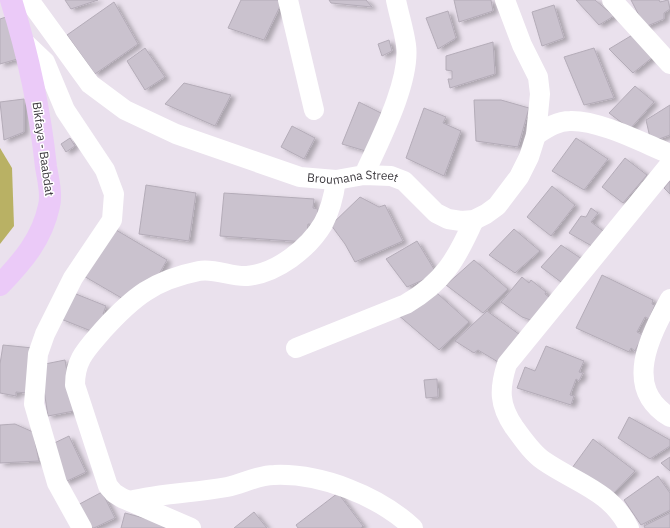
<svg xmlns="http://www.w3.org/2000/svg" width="670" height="528" font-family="'IBM Plex Sans',sans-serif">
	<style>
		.forest { fill: #b9b164 }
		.building { fill: #cac2ce; stroke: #b4acb8; filter: url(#shadow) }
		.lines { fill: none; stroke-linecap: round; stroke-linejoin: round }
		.minor { stroke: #fff; stroke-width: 20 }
		.major { stroke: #ebcaf8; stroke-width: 22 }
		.labels { text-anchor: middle; stroke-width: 3; stroke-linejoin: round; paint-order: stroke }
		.street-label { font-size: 12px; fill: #3d3a3f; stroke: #fff }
	</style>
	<defs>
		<filter id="shadow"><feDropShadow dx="4.5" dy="2.5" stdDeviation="2" flood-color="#0004"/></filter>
	</defs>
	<rect width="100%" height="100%" fill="#eae1ed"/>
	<path class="forest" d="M0,148l12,20 2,58 -14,18z"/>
	<path class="building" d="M65,0h33l-27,9z
		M241,0h42l-19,40 -36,-12z
		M329,0h37l6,7 -41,-4z
		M454,0h37l2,11 -34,11z
		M576,0h19l19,16 -15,9z
		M631,0h28l1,2 8,-2 2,9 -6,4v6l-19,8z
		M114,2l24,42 -43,30 -28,-39z
		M554,5l10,33 -22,8 -10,-34z
		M448,11l8,27 -18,11 -12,-31z
		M9,16l12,42 -21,6v-45z
		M634,34l19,23 -20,16 -24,-24z
		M389,40l3,11 -10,5 -4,-12z
		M493,42l2,32 -45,14 -2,-9h4v-8l-6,-1v-14z
		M145,48l20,29 -20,13 -18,-29z
		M594,48l20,50 -30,7 -20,-48z
		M184,83l47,12 -16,31 -50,-22z
		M635,86l19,16 -24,27 -21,-16z
		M24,99v33l-20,8 -4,-38z
		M474,100h27l28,8 -11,39 -42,-6z
		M359,102l22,11 -12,39 -27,-8z
		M670,105v30l-19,7 -5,-22z
		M424,108l22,9 -3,6 18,8 -17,45 -38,-18z
		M292,126l23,12 -11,21 -23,-12z
		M70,138l5,8 -9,6 -5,-8z
		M576,138l32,21 -24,31 -32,-19z
		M625,158l22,17 -24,28 -21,-16z
		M670,181v13l-6,-6z
		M146,185l50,8 -7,48 -50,-7z
		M552,186l23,19 -24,31 -24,-19z
		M224,193l90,6 -1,9 5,1 -1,16 -9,-1 -2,18 -86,-6z
		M360,197l19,10 6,-2 18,36 -48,21 -10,-18 -14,-19z
		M591,208l7,5 -7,9 15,11 -9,16 -28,-16 12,-17 5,1z
		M111,227l56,33 -14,25 -13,9 -8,-5 -7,11 -43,-25z
		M514,229l26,22 -25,22 -26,-18z
		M417,241l20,33 -30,13 -21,-28z
		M561,245l21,14 -17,26 -24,-18z
		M474,260l34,29 -25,24 -37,-28z
		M602,275l51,25 -1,4 3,1 -6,14 -4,-2 -8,15 6,3 -8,16 -4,-3 -2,4 -53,-24z
		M522,277l7,6 2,-3 15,12 -1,2 9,7 -15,22 -17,-6 -21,-15z
		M71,292l35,14 -3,8 7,2 -14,17 -35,-14z
		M437,293l32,29 -30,28 -42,-36z
		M487,311l36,26 -20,28 -25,-15 -4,3 -19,-12z
		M3,345l30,3 -6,45 -11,-1v4l-16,-3v-29z
		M546,346l38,15 -5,11 4,1 -4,8 -3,-2 -6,16 4,1 -3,9 -54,-17 8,-21 10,4z
		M65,360l9,51 -26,5 -8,-51z
		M437,379l1,18 -12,1 -2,-18z
		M629,417l41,23v6l-20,13 -32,-21z
		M15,424l18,8 6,29 -39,2v-38z
		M69,436l17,36 -21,10 -17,-36z
		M593,439l42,32 -24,25 -39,-28z
		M670,457v14l-9,-8z
		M658,476l12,17v17l-29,15 -17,-25z
		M102,492l13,26 -21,10h-9l-11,-21z
		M338,493l25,33 -2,2h-63l-2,-3z
		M254,512l13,16h-33z
		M125,513l45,12 5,3h-54z
		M670,513v15h-25l-1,-2z"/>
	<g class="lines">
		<g class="minor">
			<path id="s1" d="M29,0l61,84 35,26 51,24 124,43 36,3 28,-5 27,1 13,5 32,32 12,6 13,2 13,-1 12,-6 11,-8 22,-29 10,-20 7,-22 4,-41 -2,-17 -16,-32 -17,-45"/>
			<path d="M288,0l26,110"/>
			<path d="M612,0l58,64"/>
			<path d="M24,42l21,20 20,48 40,60 9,24 -2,26 -39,58 -28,56 -7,20 -4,50 23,79 25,45"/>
			<path d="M536,135c11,-7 21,-14 34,-14 29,-1 73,22 100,33"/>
			<path d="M364,175c15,-33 47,-94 42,-130 -2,-15 -7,-30 -10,-45"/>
			<path d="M670,299c-20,37 -48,89 0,118"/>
			<path d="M296,348l110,-44c38,-22 51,-46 68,-84"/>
			<path d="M130,501c32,-8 65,-8 97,-14 15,-3 31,-12 47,-12 47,-2 105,21 139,53"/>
			<path d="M191,528l-69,-30 -8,-5 -6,-7 -33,-101c0,-26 12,-36 28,-55 30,-33 51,-50 96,-59 16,-3 32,6 48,5 30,-3 61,-27 76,-52 7,-13 11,-29 13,-44"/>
			<path d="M629,528c-18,-37 -53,-45 -85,-67 -12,-8 -21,-22 -30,-34 -15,-22 -15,-38 -7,-63l163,-200"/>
		</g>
		<path class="major" d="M0,285c23,-24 42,-46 49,-79 3,-12 -1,-27 -3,-39 -6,-57 -18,-113 -35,-167"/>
	</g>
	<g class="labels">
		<g class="street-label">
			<text transform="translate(43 149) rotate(82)" y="4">Bikfaya - Baabdat</text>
			<text dy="4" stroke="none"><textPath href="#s1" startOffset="388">Broumana Street</textPath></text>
		</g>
	</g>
</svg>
